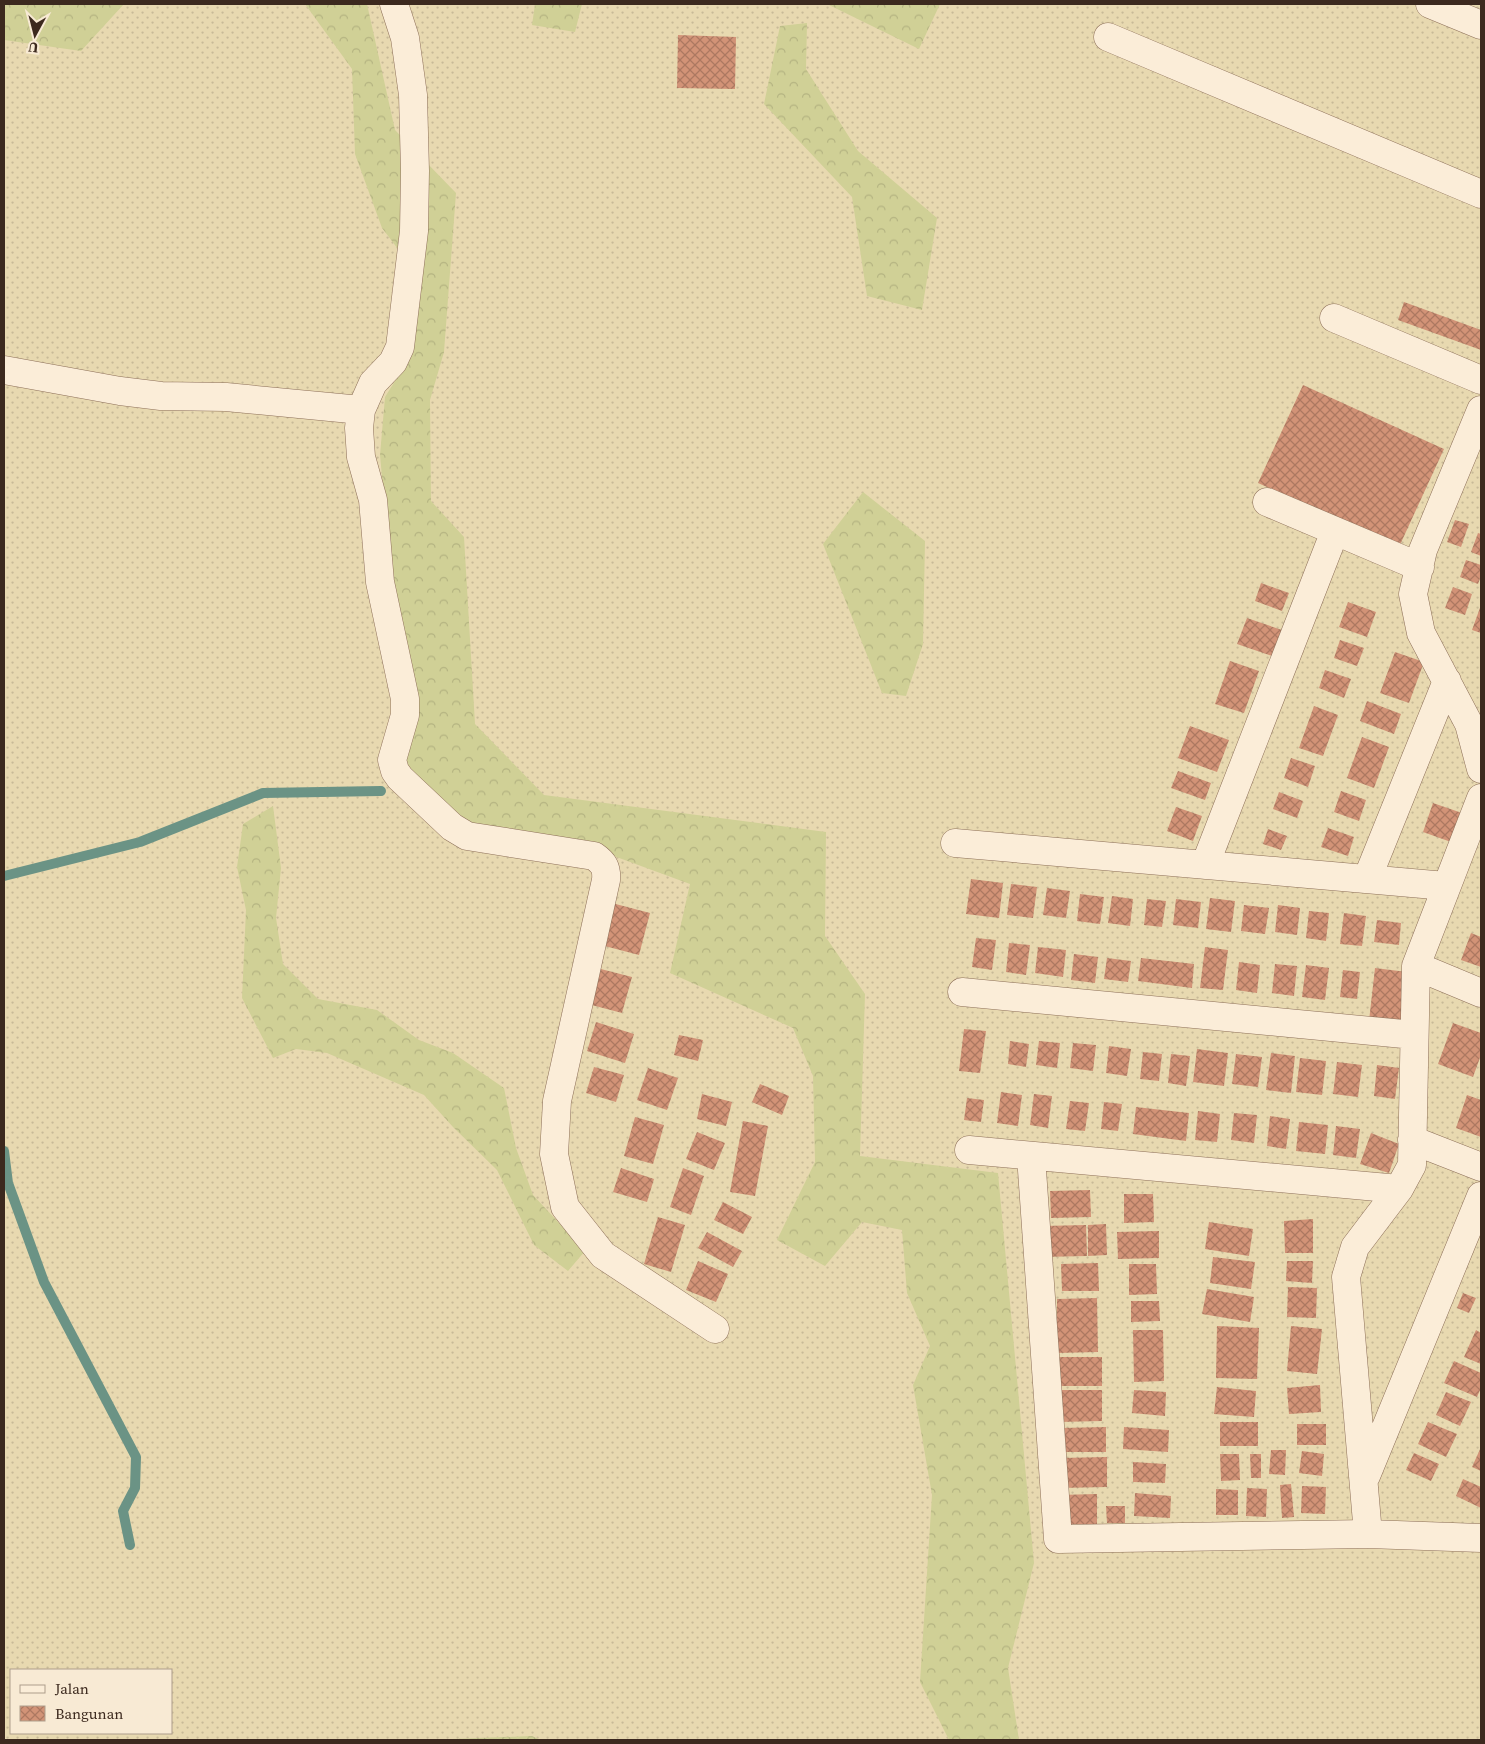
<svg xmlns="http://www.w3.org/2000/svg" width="1485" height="1744" font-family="'Source Serif 4',serif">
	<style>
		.farmland { fill: url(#farmland-dots); fill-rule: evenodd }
		.forest { fill: url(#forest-crowns) }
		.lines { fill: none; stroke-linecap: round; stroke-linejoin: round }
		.stream { stroke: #6b9385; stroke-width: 10 }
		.building { fill: url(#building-cross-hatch) }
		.street-casing { stroke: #8d6f58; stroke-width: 29 }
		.street { stroke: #fbedd8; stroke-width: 28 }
	</style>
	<defs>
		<pattern id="farmland-dots" width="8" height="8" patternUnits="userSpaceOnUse" patternTransform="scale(1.25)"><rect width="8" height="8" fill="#e8d9b0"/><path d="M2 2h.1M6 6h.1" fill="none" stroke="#c8ba97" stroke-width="1.8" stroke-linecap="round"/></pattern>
		<pattern id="forest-crowns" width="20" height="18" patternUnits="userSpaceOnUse" patternTransform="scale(1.25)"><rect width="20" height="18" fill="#d0d096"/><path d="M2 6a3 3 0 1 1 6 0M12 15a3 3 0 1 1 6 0" fill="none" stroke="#b4b381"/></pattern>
		<pattern id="building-cross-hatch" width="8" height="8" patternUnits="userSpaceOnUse" patternTransform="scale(1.25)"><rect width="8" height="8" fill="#d29377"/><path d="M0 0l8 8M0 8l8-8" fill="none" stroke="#ac7861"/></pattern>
	</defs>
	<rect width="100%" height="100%" fill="#f1dfc3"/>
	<path class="farmland" d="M4,4h1477v1736h-1477zM11,1670h160v63h-160z"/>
	<path class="forest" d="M4,4h120l-43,47 -77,-11z
		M305,4h62l28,126 61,63 -12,159 -14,48 1,101 33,36 11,187 69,71 282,37 -1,104 40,58 -5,162 138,17 36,390 -26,105 11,72h-70l-29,-58 12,-187 -19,-110 17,-39 -23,-53 -5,-63 -40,-8 -37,44 -48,-26 38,-78 -2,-86 -20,-48 -123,-55 20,-89 -79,-29 -138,-29 -49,-42 -22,-26 -10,-172 -12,-131 5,-58 20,-32 15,-87 -38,-50 -27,-74 -3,-85z
		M535,4h47l-7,28 -43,-7z
		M829,4h111l-21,45 -90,-44z
		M807,23l-1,46 52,82 79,67 -15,92 -55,-14 -15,-99 -88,-93 16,-78z
		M863,492l62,49 -2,103 -17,52 -24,-3 -59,-149z
		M273,806l8,62 -5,50 7,46 35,35 59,11 42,30 34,13 51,35 12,60 17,47 52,56 -17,20 -34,-26 -37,-75 -44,-43 -29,-32 -97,-42 -31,-4 -23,9 -31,-60 4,-88 -9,-43 6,-43z
		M532,1736l9,4h-114z"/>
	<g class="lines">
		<path class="stream" d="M4,876l136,-34 123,-49 118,-2
			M4,1151l4,32 36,99 92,175 -1,31 -12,23 7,34"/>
	</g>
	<path class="building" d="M678,35l58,2 -1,52 -58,-1z
		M1404,302l77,28v20l-83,-30z
		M1303,385l141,64 -45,98 -141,-64z
		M1455,520l14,4 -8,23 -14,-5z
		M1478,533l3,1v22l-10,-4z
		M1466,560l15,5v11l-3,8 -18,-7z
		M1261,583l28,10 -7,18 -27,-10z
		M1453,587l19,7 -7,21 -20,-7z
		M1348,602l28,10 -9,25 -28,-10z
		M1481,605v28l-9,-3z
		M1247,618l35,12 -10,26 -35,-12z
		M1340,640l24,8 -7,18 -23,-8z
		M1395,652l29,10 -15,41 -29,-10z
		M1230,661l29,10 -15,42 -29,-9z
		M1325,670l26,9 -7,19 -25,-10z
		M1367,701l34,13 -7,20 -34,-13z
		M1314,706l24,9 -15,41 -24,-8z
		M1190,726l39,14 -12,32 -39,-14z
		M1362,737l27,10 -15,41 -27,-10z
		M1291,758l24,8 -7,21 -24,-9z
		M1178,771l33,12 -6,17 -34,-12z
		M1341,791l25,9 -7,21 -25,-9z
		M1279,792l24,9 -6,17 -24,-9z
		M1433,803l29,10 -11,29 -28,-10z
		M1176,807l26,9 -9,25 -26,-10z
		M1328,828l26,9 -6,19 -27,-9z
		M1268,829l19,7 -6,14 -18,-6z
		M971,879l32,4 -4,35 -33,-4z
		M1011,884l26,3 -4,31 -26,-3z
		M1047,888l23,3 -4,27 -23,-3z
		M1080,894l24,3 -4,27 -23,-3z
		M1112,896l21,3 -3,27 -22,-3z
		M1210,898l25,3 -4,31 -25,-3z
		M1147,899l19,2 -4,26 -18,-2z
		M1176,899l25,3 -3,26 -25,-3z
		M608,902l42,11 -11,42 -42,-11z
		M1244,905l25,3 -4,26 -24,-3z
		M1278,905l22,3 -3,27 -22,-3z
		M1309,911l20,2 -3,28 -20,-3z
		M1344,913l22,3 -4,30 -22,-2z
		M1377,920l24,3 -2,22 -25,-3z
		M1471,933l10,4v30l-20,-7z
		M976,938l20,2 -4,30 -20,-3z
		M1009,943l21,2 -4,30 -20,-3z
		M1038,947l28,3 -3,27 -28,-4z
		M1205,947l23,3 -5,40 -23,-2z
		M1074,954l24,3 -3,26 -24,-3z
		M1107,958l24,3 -3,21 -24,-3z
		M1141,958l53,6 -2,24 -54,-7z
		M1239,962l21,3 -3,28 -21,-3z
		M1275,964l22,2 -3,30 -22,-3z
		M1306,965l23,3 -4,32 -23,-3z
		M593,967l39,10 -10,36 -38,-10z
		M1375,968l32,4 -6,53 -32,-4z
		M1343,970l17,2 -3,27 -17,-2z
		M596,1022l38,12 -9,29 -38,-12z
		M1453,1023l28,10v22l-8,22 -35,-13z
		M964,1029l22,2 -6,42 -21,-2z
		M679,1035l24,5 -5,21 -24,-6z
		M1010,1041l19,3 -3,23 -18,-3z
		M1039,1041l21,2 -3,25 -21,-3z
		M1073,1043l23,2 -3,26 -23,-3z
		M1109,1046l22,3 -4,27 -21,-3z
		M1197,1049l31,4 -4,33 -31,-4z
		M1143,1052l19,2 -3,27 -19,-2z
		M1271,1053l24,3 -4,37 -25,-3z
		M1171,1054l19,2 -4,30 -18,-3z
		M1236,1054l26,3 -4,30 -26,-3z
		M1300,1058l26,3 -4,34 -26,-3z
		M1337,1062l25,3 -4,32 -25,-3z
		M1377,1065l22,3 -4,31 -21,-3z
		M594,1067l30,8 -8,27 -30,-9z
		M648,1068l30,10 -11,32 -30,-10z
		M760,1084l29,12 -7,19 -30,-13z
		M1001,1092l21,3 -4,31 -21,-3z
		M702,1094l30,8 -6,24 -29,-7z
		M1034,1094l18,2 -4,32 -18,-3z
		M1467,1095l14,5v37l-25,-9z
		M967,1098l17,2 -3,22 -17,-2z
		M1070,1101l19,2 -4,28 -19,-2z
		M1104,1102l18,2 -4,27 -17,-2z
		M1136,1107l53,6 -3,28 -53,-7z
		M1198,1111l22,3 -3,28 -22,-2z
		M1234,1113l23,2 -3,28 -23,-3z
		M1270,1116l20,3 -4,30 -19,-3z
		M635,1117l29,8 -11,39 -29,-8z
		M743,1121l25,5 -13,70 -25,-4z
		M1299,1122l29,3 -3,29 -29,-3z
		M1336,1126l24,3 -4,29 -23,-3z
		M697,1132l28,11 -11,27 -28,-11z
		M1371,1133l28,11 -10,29 -29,-9z
		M621,1168l33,11 -7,23 -34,-10z
		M683,1168l21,8 -13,39 -21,-8z
		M1090,1190l1,27 -40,1 -1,-27z
		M1124,1194h29l1,28 -30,1z
		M723,1202l29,15 -9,17 -29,-14z
		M658,1217l27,8 -14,47 -27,-8z
		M1313,1219v34h-28l-1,-32z
		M1209,1222l44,7 -4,27 -44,-7z
		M1106,1224l1,31 -19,1v-31z
		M1086,1225l1,31 -45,1v-31z
		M1159,1231v27l-41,1 -1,-27z
		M707,1232l35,19 -9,16 -35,-19z
		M1213,1257l42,5 -4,27 -41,-6z
		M698,1261l30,13 -12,28 -30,-12z
		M1287,1261h26l-1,22 -26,-2z
		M1098,1263l1,28h-37l-1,-27z
		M1129,1264h27l1,30 -28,1z
		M1288,1287l29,1 -1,30 -29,-1z
		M1207,1289l47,8 -4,25 -48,-8z
		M1463,1293l13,5 -7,15 -12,-5z
		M1097,1298l1,54 -41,1v-54z
		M1131,1301h28l1,20 -29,1z
		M1217,1326l42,2 -2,51 -41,-1z
		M1291,1326l31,3 -5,45 -30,-3z
		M1133,1330h30l1,51 -30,1z
		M1476,1330l5,3v31l-17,-7z
		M1057,1357h45v29h-45z
		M1454,1361l27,12v15l-4,9 -33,-14z
		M1320,1385l1,27 -32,2 -2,-26z
		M1217,1387l39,4 -2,26 -40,-3z
		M1059,1390h43v31l-43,1z
		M1134,1390l32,2 -1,24 -33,-3z
		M1446,1392l25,10 -11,24 -24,-11z
		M1220,1422h38v24h-38z
		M1428,1422l29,12 -11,23 -28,-13z
		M1297,1424h29v21h-29z
		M1106,1427v25h-45v-24z
		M1124,1427l45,3 -1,22 -45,-3z
		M1481,1447v24l-9,-4z
		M1271,1450h15l-1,25 -16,-1z
		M1302,1451l22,3 -2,22 -23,-3z
		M1414,1453l25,11 -8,17 -25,-11z
		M1220,1454h19l1,26 -19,1z
		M1250,1454h11v24h-10z
		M1107,1457v30l-46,1v-30z
		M1133,1462l33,2 -1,19 -32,-1z
		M1463,1479l18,8v21l-25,-12z
		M1291,1484l3,33 -12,1 -2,-33z
		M1302,1486l24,1 -1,27 -24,-1z
		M1247,1488l20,1 -1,28 -20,-1z
		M1216,1489l22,1v25h-22z
		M1135,1493l36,3 -1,22 -36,-2z
		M1097,1494v30h-39v-29z
		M1106,1506h19v17h-18z"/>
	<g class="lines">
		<defs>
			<path id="street" d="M394,4l11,34 8,57 2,76 -1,60 -14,116 -7,15 -20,21 -12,27 -2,18 2,29 12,43 7,82 25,117v16l-13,45 3,11 5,7 52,49 15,9 127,20c10,7 13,12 12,24l-49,221 -3,53 11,53 38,48 112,74
				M1430,4l51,21
				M1108,37l373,157
				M1334,318l147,62
				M4,370l116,21 41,5 65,1 135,13
				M1481,410l-58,140 -10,44 8,39 48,91 12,45
				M1267,502l153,65
				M955,843l491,43
				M1205,865l130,-334
				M1367,879l80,-198
				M1416,966l65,27
				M962,992l452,43
				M1412,1140l69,27
				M969,1150l430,39
				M1031,1156l27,383 310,-5 113,4
				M1366,1476l115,-280
				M1368,1534l-22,-257 9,-30 44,-58 13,-24 4,-199 65,-168"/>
		</defs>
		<use href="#street" class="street-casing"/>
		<use href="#street" class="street"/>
	</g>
	<rect width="1485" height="1744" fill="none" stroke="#3c291e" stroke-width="10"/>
	<rect x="10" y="1669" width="162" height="65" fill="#f8ead4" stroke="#ad9d8b"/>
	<rect x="20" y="1685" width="25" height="8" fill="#fbedd8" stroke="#ad9d8b"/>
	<text x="55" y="1694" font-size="15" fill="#3c291e">Jalan</text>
	<rect x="20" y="1706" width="25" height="15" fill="url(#building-cross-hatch)" stroke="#ad9d8b"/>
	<text x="55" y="1719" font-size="15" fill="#3c291e">Bangunan</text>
	<g transform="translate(35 35) rotate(187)" stroke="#f8ead4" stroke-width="4" paint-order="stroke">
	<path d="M0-4L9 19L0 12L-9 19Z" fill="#3c291e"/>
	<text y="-8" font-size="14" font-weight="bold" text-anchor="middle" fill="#3c291e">U</text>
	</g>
</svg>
